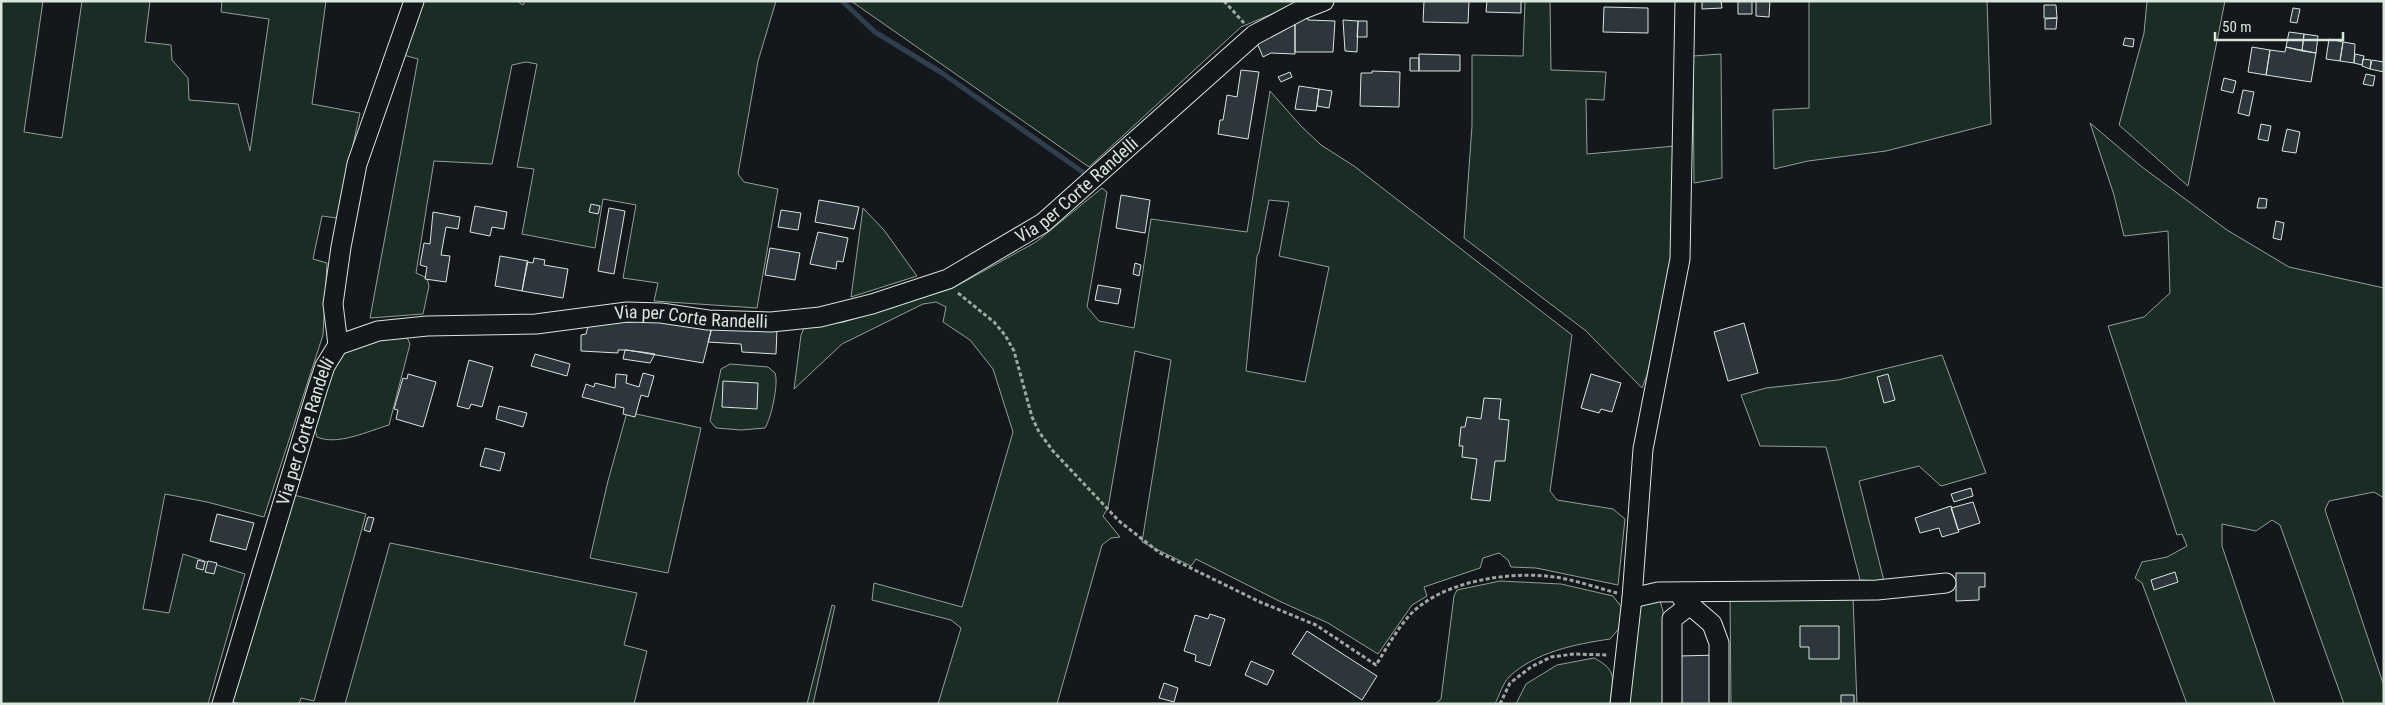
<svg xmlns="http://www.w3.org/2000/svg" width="2385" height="705" font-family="'Roboto Condensed',sans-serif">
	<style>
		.green { fill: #1a2d24; stroke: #939e99; fill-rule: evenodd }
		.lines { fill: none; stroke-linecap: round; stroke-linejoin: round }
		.stream { stroke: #2f3f4d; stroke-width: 5 }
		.building { fill: #2c363c; stroke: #d8e6dc }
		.minor-casing { stroke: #d8e6dc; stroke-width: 21 }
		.path { stroke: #9da8a2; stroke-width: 3; stroke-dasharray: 4 2.5; stroke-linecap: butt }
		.minor { stroke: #14181c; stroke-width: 19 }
		.labels { text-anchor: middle; stroke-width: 4; stroke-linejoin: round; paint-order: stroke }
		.street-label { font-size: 18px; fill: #d8e6dc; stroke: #14181c }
	</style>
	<rect width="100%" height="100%" fill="#14181c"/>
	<path class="green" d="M1,1h42l-19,131 38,6 20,-137h68l-5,41 26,3 1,15 16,18 1,22 49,4 12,47 19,-132 -48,-7 1,-11h104l-14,103 48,9 -23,105 -15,-2 -9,43 14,4 -4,72 -59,182 -57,-15 -42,-8 -22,115 26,4 14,-59 62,20 -37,130h-207z
		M423,1h94l6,4 2,-4h251l-18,60 -20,113 6,8 34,7 -21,119 -103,-7 4,-18 -35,-5 13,-73 -33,-6 -8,49 -73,-14 12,-65 -17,-2 20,-103 -11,-2 -14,3 -20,99 -58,-3 -18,112 11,5 2,8 -6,28 -53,4 48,-259 -18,-5z
		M851,1h452l-62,26 -152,140z
		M1525,1h25l1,69 55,2 -2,28 -18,-1 1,55 88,-8 -3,117 -25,112 -5,13 -56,-57 -122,-93 8,-112v-71l51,1z
		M1809,1h178l4,123 -105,27 -78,10 -34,8 -1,-59 36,-2z
		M2147,1h78l-37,185 -69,-61 25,-92z
		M1721,54l1,124 -28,5 -1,-127z
		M1270,91l30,34 21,20 33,21 218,169 -22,156 7,9 56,9 12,10 -7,66 -82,-17 -25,-1 -3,-7 -9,-7 -16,5 -3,10 -56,19 3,9 -15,9 -34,49 -50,-31 -49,-22 -83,-42 -5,7 -49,-24 29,-182 -36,-9 -27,157 -5,8 17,21 -9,1 -9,7 -45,159h-119l23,-76 -10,-8 -79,-20 2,-17 88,24 51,-175 -20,-63 -23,-29 -27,-18 3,-15 -10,-5 -13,2 -81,40 -48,45 7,-54 3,-7 40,-6 109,-34 83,-46 66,-54 5,4 -20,115 12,14 35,7 17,-109 96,13zM1269,200l20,2 -10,54 50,11 -24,115 -59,-11 11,-115 2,-4z
		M2090,123l52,44 85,63 62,37 95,21v210l-10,-6 -45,9 -4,9 59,176v18h-40l-64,-179 -8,-5 -16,11 -34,-7v22l53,158h-88l-45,-121 -7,-5 7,-16 25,-5 20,-11 -5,-12 -5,1 -69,-209 36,-9 26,-24 -2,-62 -44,5 -10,-41z
		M863,208l21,22 33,46 -66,21z
		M406,335l4,9 -21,81c-21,6 -51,21 -72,12l-4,-15 27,-69 22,-11z
		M1942,355l44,118 -45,13 -22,-20 -60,15 25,100 -24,-1 -34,-133 -66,-1 -19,-51 25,-7 72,-8z
		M730,364l38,3 7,6c4,10 -4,46 -10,55l-24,2 -25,-2 -6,-7 11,-52z
		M627,412l74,16 -33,145 -78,-15 18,-77z
		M294,495l72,19 -52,187 -13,-3 -2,6h-59l-7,-2v-8z
		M390,543l247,50 -13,52 23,6 -13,53h-289z
		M1500,581l61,3 52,12 10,13 -1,16 -12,14c-34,5 -75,13 -101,38 -6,6 -10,19 -14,27h-60l6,-5 13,-103 3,-6z
		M1659,597l4,14 2,93h-40l10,-99z
		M1730,597h123l4,107h-126z
		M832,605l3,1 -22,98h-6z
		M1594,658c25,13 18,21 16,46h-94l10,-20 31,-19z"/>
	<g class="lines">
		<path class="stream" d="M842,1l33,31 67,41 142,100"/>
	</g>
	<path class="building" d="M1424,1h45l-1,22 -45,-1z
		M1487,1h34v12l-35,-1z
		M1702,1h19l1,7 -20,1z
		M1738,1h14v13h-14z
		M1756,1h14l-1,16 -13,-1z
		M2044,5h12l1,13h-13z
		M1604,7l44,1v25l-45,-1z
		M2293,8l7,1 -3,14 -7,-1z
		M1308,18v2l27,1 -2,31h-38v-30z
		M2057,18l-1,11h-11v-10z
		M1343,20l15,1 -1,31 -12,-1z
		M1358,21h9v16h-10z
		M1295,22v32l-24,-1 -8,4 -6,-14z
		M2289,32l15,2 -2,17 -16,-4z
		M2304,34l14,2 -2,17 -14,-2z
		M2125,38l9,1 -1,8 -10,-2z
		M2329,39l14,3 -3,19 -14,-2z
		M2343,42l12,2 -1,19 -14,-2z
		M2252,47l18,3 -4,25 -18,-3z
		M2286,47l30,6 -5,29 -45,-7 4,-25 15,2z
		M1419,54l41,1v16h-41z
		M2355,54l9,2 -2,9 -8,-2z
		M1410,58h9v13h-9z
		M2363,59l8,1 -1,9 -8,-3z
		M2372,60l12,2v10l-14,-3z
		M1241,70l18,2 -11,67 -30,-5 2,-14h3l4,-25 10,2z
		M1372,71l28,1 -1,35 -39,-1 1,-33h11z
		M1290,72l2,5 -11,5 -3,-5z
		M2366,74l9,2 -2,10 -10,-2z
		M2224,78l12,3 -3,12 -12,-3z
		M1299,86l20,3 -3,22 -21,-2z
		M1319,89l13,2 -3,17 -12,-2z
		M2243,90l11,2 -5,24 -11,-3z
		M2261,124l10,2 -3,15 -10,-2z
		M2287,129l13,3 -4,21 -14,-2z
		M1121,195l29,5 -5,33 -29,-5z
		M2259,198l8,1 -1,9h-9z
		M819,200l40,7 -5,22 -39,-7z
		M591,204l9,2 -2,8 -9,-2z
		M475,206l32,6 -3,17 -12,-2 -2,9 -20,-4z
		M609,208l16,3 -11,63 -16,-3z
		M781,210l20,3 -3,17 -20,-3z
		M433,212l27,5 -2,12 -12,-2 -5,28 9,1 -4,26 -21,-3 2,-12 -7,-2 4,-22 6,1z
		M2276,221l8,2 -3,17 -8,-2z
		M818,232l30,6 -5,24 -6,-1 -1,8 -26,-5z
		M770,248l30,5 -5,27 -30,-5z
		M500,256l28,5 -6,30 -27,-5z
		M534,258l11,2 -1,5 24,4 -5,29 -41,-7 5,-29 6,1z
		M1135,263l6,2 -2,11 -6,-2z
		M1098,285l23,4 -3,15 -23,-4z
		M635,319l77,8 -9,36 -76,-13h-9v3l-37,-2v-16l5,-1 2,-8 22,-4h25z
		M1744,323l14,50 -30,8 -14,-49z
		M712,327l65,2 -1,25 -34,-2 -1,-8 -33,-2z
		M625,350l17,2 13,2 -5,9 -27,-4z
		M535,354l35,10 -3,12 -36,-10z
		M469,360l24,7 -11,40 -11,-3 -2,5 -12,-3z
		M643,373l11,3 -6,21 -7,-2 -6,22 -12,-3 1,-6 -42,-11 4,-13 8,3 1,-4 20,5 1,-14 11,1 -1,8 13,4z
		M408,374l28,8 -13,45 -27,-8 2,-9 -4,-1 9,-31 4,1z
		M1591,374l30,9 -9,29 -11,-3 -2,4 -18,-5z
		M1888,374l7,26 -11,3 -7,-26z
		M723,381l35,2 -1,26 -35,-2z
		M1484,398l17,1 -2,20 10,1 -4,41h-10l-5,40 -19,-2 6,-40 -15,-2 1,-11h-4l2,-19h4l2,-10 14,2z
		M499,406l28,7 -4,14 -27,-8z
		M485,448l20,5 -5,18 -20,-5z
		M1971,488l2,8 -19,6 -3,-8z
		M1973,502l7,21 -22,7 -7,-22z
		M1951,506l8,26 -17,5 -3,-9 -19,5 -5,-15z
		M217,514l37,9 -8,27 -36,-9z
		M368,517l6,1 -4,14 -6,-2z
		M198,560l7,2 -2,8 -7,-2z
		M208,561l9,2 -3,11 -9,-2z
		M2175,572l3,10 -24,8 -3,-10z
		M1956,573h29v14h-6v13l-23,1z
		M1210,614l15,5 -15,47 -15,-5 1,-6 -12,-4 11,-36 13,4z
		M1800,626h39v33h-30v-12h-9z
		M1307,631l70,45 -15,24 -70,-46z
		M1719,655v49h-40v-48z
		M1251,661l23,10 -7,14 -22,-10z
		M1164,683l14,5 -4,14 -15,-4z
		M1841,695h13v9h-13z"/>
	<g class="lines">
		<defs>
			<g id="minor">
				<path d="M338,345l-5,-41 8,-57 16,-83 57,-163"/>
				<path d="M1682,592v6l30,26 7,19v61"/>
				<path d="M1632,598l26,-6 219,-2 69,-7"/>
				<path id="s1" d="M222,704l96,-317 7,-21 13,-21 40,-14 49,-5 109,-2 91,-12 34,1 47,7 63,2 49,-5 52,-13 76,-25 95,-56 211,-188 47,-25 23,-9"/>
				<path d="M1620,704l12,-106 11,-149 37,-190 5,-258"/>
				<path d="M1672,704v-85l18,-14"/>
			</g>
		</defs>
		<use href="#minor" class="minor-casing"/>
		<path class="path" d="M1224,1l20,22
			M958,293l36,29 11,13 9,16 18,66 7,15 14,19 66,70 41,32 100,49 56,23 60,40c10,-16 20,-34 32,-48 30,-34 94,-45 138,-41 24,2 48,11 71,17
			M1500,704l10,-21 21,-16 20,-10 23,-3 34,1"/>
		<use href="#minor" class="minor"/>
	</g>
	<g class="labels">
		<g class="street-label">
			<text dy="6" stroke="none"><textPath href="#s1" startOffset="1155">Via per Corte Randelli</textPath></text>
			<text dy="6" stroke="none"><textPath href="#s1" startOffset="735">Via per Corte Randelli</textPath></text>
			<text dy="6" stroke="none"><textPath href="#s1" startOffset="285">Via per Corte Randelli</textPath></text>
		</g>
	</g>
	<rect width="2385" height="705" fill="none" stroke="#d8e6dc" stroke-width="5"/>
	<path d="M2215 32v8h128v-8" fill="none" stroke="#d8e6dc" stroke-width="2.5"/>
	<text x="2222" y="32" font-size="15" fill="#d8e6dc" stroke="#14181c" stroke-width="4" paint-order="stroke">50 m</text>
</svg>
